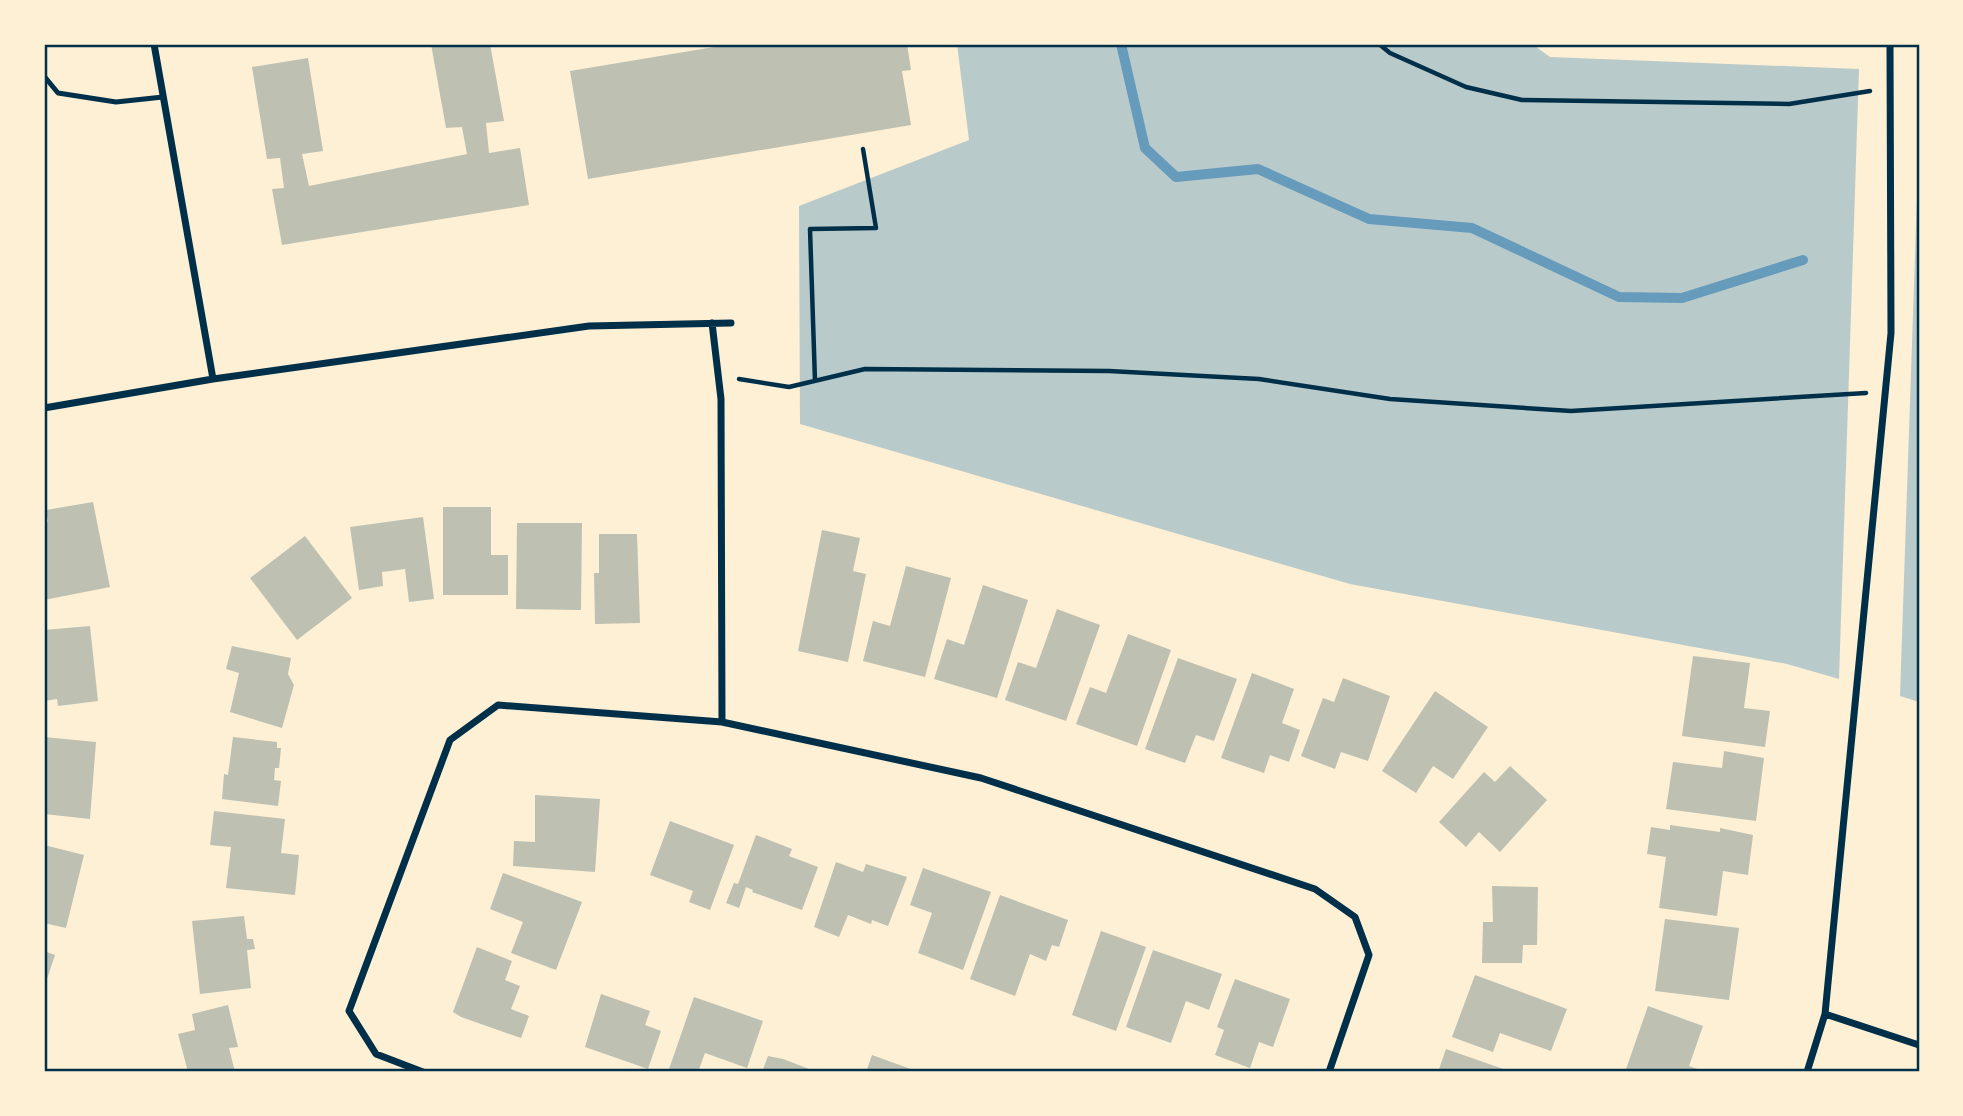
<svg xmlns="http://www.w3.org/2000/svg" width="1963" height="1116" font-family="Georgia,serif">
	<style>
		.green { fill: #b9caca }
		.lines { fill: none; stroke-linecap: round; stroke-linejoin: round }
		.stream { stroke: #669bbc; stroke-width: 10 }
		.building { fill: #bec0b2 }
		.path { stroke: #003049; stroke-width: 4.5 }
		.service { stroke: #003049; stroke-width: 5 }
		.minor { stroke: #003049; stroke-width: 7 }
		.neatline { fill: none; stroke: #003049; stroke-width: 2.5 }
	</style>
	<rect width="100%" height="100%" fill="#fdf0d5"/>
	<path class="green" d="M957,44h575l18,13 309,12 -20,610 -52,-15 -437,-80 -550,-160 -1,-218 170,-66z
		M1919,138v564l-19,-6z"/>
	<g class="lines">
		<path class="stream" d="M1121,44l24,104 31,29 82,-8 111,50 103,9 147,69 63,1 121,-38"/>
	</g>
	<path class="building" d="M431,44h59l14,77 -18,2 3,30 31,-5 9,57 -247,40 -10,-56 12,-1 -4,-30 -13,1 -15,-92 56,-9 15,93 -21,3 7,32 158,-32 -5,-27 -16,1z
		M732,44h175l4,26 -9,1 9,54 -323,54 -18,-108z
		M93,502l17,85 -66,13v-77l4,-1 -2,-12z
		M443,507h48v48h17v40h-65z
		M423,517l11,82 -25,3 -4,-33 -23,3 1,14 -24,4 -9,-63z
		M517,523h65l-1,87 -65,-1z
		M822,530l38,8 -7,33 13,3 -18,88 -50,-11z
		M599,534h38l3,89 -45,1 -1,-51h5z
		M305,536l47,62 -55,42 -47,-62z
		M906,566l45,12 -26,99 -62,-16 10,-40 17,5z
		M983,585l45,15 -31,98 -63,-19 13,-40 17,6z
		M1057,609l43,16 -34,96 -61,-21 13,-38 18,6z
		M90,626l8,75 -40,5 -1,-7 -13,2v-71z
		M1128,634l43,16 -34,96 -61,-22 14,-37 16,6z
		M232,646l59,12 -3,16 6,11 -12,43 -52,-16 9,-39 -13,-4z
		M1693,656l57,7 -6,45 26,3 -5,36 -83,-11z
		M1178,658l59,21 -23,62 -18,-6 -11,28 -40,-14z
		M1252,673l42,16 -12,34 18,7 -11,32 -19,-7 -6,18 -43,-15z
		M1343,678l47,18 -22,65 -27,-9 -6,17 -34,-13 22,-58 11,4z
		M1435,691l53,36 -35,52 -20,-13 -17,27 -34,-22z
		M44,737l52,5 -6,77 -46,-5z
		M233,737l44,5v6h4l-2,20h-4l-1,12 7,1 -3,25 -56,-7 2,-25 4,1z
		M1724,751l40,7 -8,63 -90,-12 7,-47 49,6z
		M1510,766l37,34 -47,52 -21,-20 -13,15 -27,-25 45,-50 11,10z
		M535,795l65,4 -5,73 -82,-6 1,-25 21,1z
		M214,811l71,8 -4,34 18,2 -4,40 -69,-7 5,-41 -21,-2z
		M670,821l64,24 -24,65 -21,-8 4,-11 -43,-16z
		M1670,825l50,7v-4l33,7 -5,40 -25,-4 -6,45 -58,-8 7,-51 -19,-3 4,-27 19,3z
		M756,835l36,14 -3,7 29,11 -16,43 -50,-18 1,-2 -7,-3 -7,21 -13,-5 8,-20 4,1z
		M44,845l40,10 -18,73 -22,-5z
		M836,862l27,10 3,-8 41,13 -19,49 -16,-6 -1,4 -23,-9 -9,22 -25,-10z
		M923,868l68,24 -28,78 -45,-17 14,-40 -22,-8z
		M503,873l79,29 -26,68 -45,-17 12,-31 -33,-13z
		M1492,886l46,1 -1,58h-14l-1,18h-40l1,-41h10z
		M1000,895l68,25 -9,27 -7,-2 -6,16 -16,-7 -15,42 -45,-17z
		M244,916l3,23h6l2,10 -8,1 4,38 -51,6 -8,-73z
		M1665,919l74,9 -10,72 -74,-9z
		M1101,931l45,16 -30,84 -44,-16z
		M477,947l35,14 -7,19 15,6 -9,23 18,7 -8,22 -60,-21 -8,-5z
		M1153,950l69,24 -13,36 -23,-9 -15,42 -45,-16z
		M44,951l11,4 -11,33z
		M1475,975l92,34 -16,42 -51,-18 -7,19 -41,-15z
		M1235,979l55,20 -17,48 -14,-5 -9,26 -35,-13 9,-25 -7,-3z
		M601,994l49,17 -5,14 16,6 -13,38 -63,-22z
		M694,997l69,24 -16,47 -42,-15 -7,19h-30z
		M228,1005l10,42 -9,1 6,24h-47l-10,-38 17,-4 -3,-16z
		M1648,1006l55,20 -14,40 17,6h-81z
		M1446,1049l66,23h-74z
		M872,1055l47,17h-53z
		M768,1056l15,3 34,13h-55z"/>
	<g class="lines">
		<path class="path" d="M1379,44l11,9 76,34 56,13 267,4 81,-13
			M739,379l50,8 76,-18 244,2 150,8 131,20 181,12 295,-18
			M815,381l-5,-152 66,-1 -13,-79"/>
		<path class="service" d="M44,76l14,17 58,9 47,-5"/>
		<path class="minor" d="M154,44l59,335
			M712,323l9,76 1,323
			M44,408l169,-29 376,-53 142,-3
			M1825,1014l94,31
			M423,1072l-47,-18 -27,-43 101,-271 48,-35 224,17 259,56 334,111 40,28 14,38 -40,117
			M1807,1072l18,-58 66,-681 -1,-289"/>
	</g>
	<rect width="1963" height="1116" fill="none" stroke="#fdf0d5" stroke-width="91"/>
	<rect x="46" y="46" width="1872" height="1024" class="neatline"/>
</svg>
